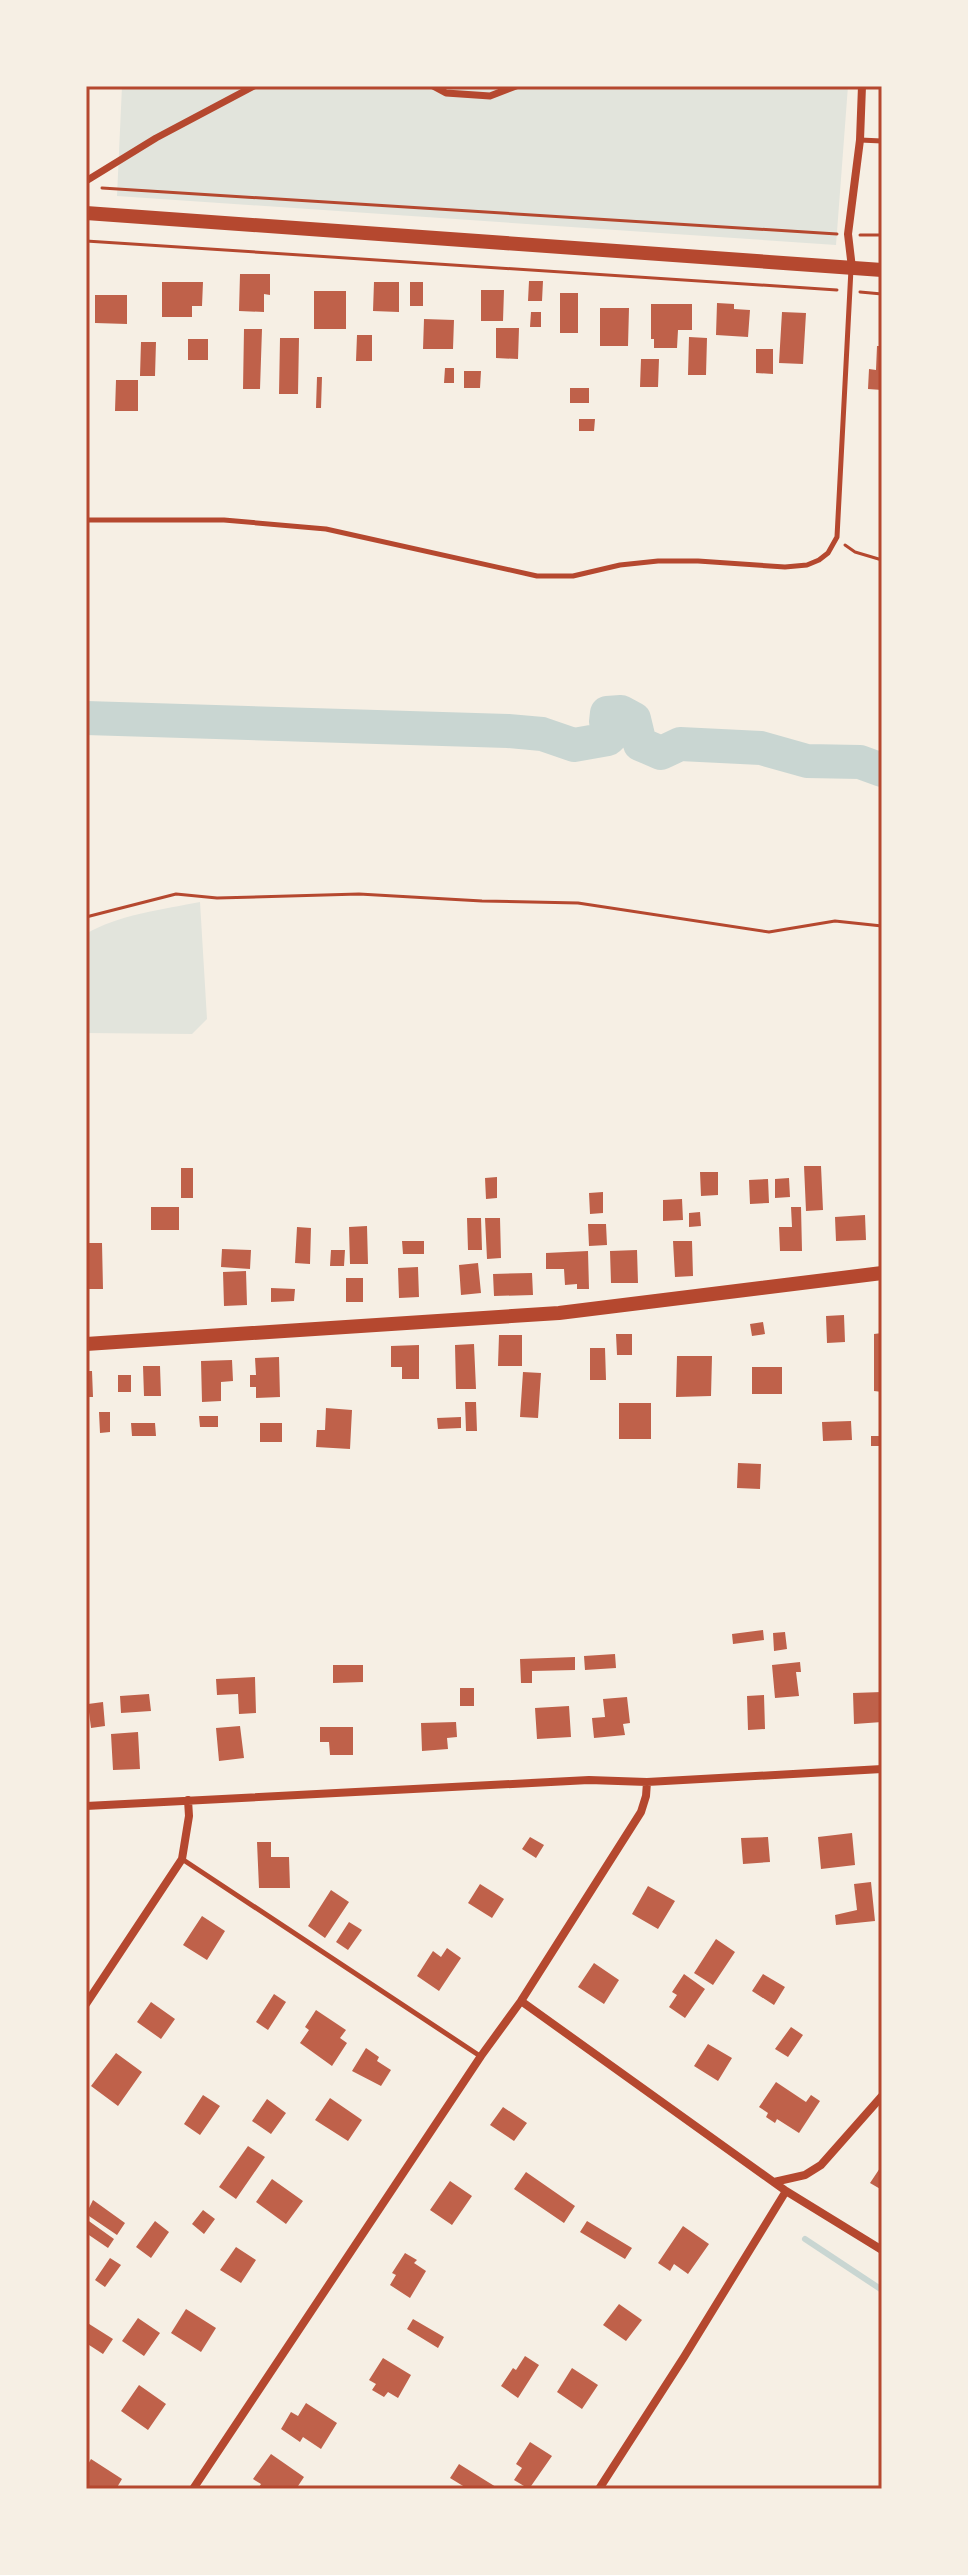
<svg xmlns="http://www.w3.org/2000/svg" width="968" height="2575" font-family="Roboto,sans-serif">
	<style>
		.green { fill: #e2e4dc }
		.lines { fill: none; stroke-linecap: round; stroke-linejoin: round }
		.stream { stroke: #c9d6d2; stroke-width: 6 }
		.river { stroke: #c9d6d2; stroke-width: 34 }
		.building { fill: #bf614a }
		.path { stroke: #b5482f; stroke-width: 3 }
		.service { stroke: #b5482f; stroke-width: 5 }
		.pedestrian { stroke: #b5482f; stroke-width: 7 }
		.minor { stroke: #b5482f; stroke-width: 8 }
		.tertiary { stroke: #b5482f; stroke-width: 14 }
		.secondary { stroke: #b5482f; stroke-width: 14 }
		.neatline { fill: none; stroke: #b5482f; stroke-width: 3 }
	</style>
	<rect width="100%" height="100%" fill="#f6efe4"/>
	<path class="green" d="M122,86h726l-12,159 -719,-49z
		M200,902l7,117 -15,15 -106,-1v-99c31,-19 79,-25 114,-32z"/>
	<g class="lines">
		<path class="stream" d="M805,2239l77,51"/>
		<path class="river" d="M86,718l422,13 34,3 32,11 34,-6 7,-7v-6l-9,-4 1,-9 14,-1 13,7 6,25 21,9 19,-9 81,4 46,13 53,1 22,8"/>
	</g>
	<path class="building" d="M240,274h30v21l-6,-1v18l-25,-1z
		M529,281h14l-1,20h-14z
		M162,282h41l-1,24h-10v11h-30z
		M374,282h25v30l-26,-1z
		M410,282h13v24h-13z
		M481,290h23l-1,31h-22z
		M314,291h32v38h-32z
		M560,293h18v40h-18z
		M95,295h32v29l-32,-1z
		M717,303l17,1v5l16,1 -2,27 -32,-2z
		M651,304h41v26h-14l-1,18h-23v-9h-3z
		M600,308h29l-1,38h-28z
		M531,312h10v15h-11z
		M782,312l24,1 -3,51 -24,-1z
		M424,319l30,1 -1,29h-30z
		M496,328h23l-1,31 -22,-1z
		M244,329h18l-2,60h-17z
		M357,335h15v26h-16z
		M689,337l18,1 -1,37h-18z
		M280,338h19l-1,56h-19z
		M188,339h20v21h-20z
		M141,342h15l-1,34h-15z
		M877,346h5v44l-14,-1 1,-20 7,1z
		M756,349h17v25l-17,-1z
		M641,359h18l-1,28h-18z
		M445,368h9v15h-10z
		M464,371h17l-1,17h-16z
		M317,377h5l-1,31h-5z
		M116,380h22v31h-23z
		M570,388h19v15h-19z
		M579,419h16l-1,12h-15z
		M804,1166h17l2,44 -17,1z
		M181,1168h12v30h-12z
		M700,1172h18v23l-17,1z
		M497,1177v21l-11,1 -1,-21z
		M789,1178l1,19 -15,1v-19z
		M768,1179l1,24 -19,1 -1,-24z
		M603,1192v21l-13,1 -1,-21z
		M682,1199l1,21 -20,1v-21z
		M151,1207h28v23h-28z
		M791,1207h10l1,44h-22l-1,-24h13z
		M700,1212l1,14 -12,1v-14z
		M865,1215l1,25 -30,1 -1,-24z
		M467,1218h14l1,32h-14z
		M485,1218h15l1,40 -14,1z
		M588,1224h18l1,21 -18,1z
		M367,1226l1,38h-18l-1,-37z
		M297,1227l14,1 -1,36 -15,-1z
		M402,1241h22v13h-21z
		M673,1241h19l1,35 -18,1z
		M86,1243h16l1,46h-17z
		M222,1249l29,1 -1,19 -29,-2z
		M331,1250h14l-1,16h-14z
		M637,1250l1,33h-27l-1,-32z
		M588,1251l1,38h-12v-5l-12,1 -1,-16h-18v-16z
		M478,1263l3,30 -20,2 -2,-30z
		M418,1267l1,30 -20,1 -1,-30z
		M246,1271l1,34 -23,1 -1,-34z
		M532,1273l1,22 -39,1 -1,-22z
		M346,1278h17v24h-17z
		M271,1288l24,1 -1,12 -23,1z
		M844,1315l1,27 -18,1 -1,-27z
		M763,1322l2,12 -13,2 -2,-12z
		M882,1333v59l-8,-1v-57z
		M616,1334h16v21h-15z
		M499,1335h23v31h-24z
		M474,1344l2,45h-20l-1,-44z
		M419,1345v34h-17v-12h-11v-21z
		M590,1348h15l1,32h-16z
		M677,1356h35l-1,40 -35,1z
		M279,1357l1,40 -24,1v-11h-6v-12h6l-1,-17z
		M232,1360l1,21 -12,1v19l-19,1 -1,-41z
		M143,1366h17l1,30h-17z
		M752,1367h30v27h-30z
		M86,1371h6l1,26h-7z
		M523,1372l18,1 -3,45 -18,-1z
		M118,1375h13v17h-13z
		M465,1402h11l1,29h-11z
		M619,1403h32v36h-32z
		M326,1408l26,2 -2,39 -34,-2 1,-17h8z
		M99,1412h11v20l-10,1z
		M199,1416h19v11h-18z
		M461,1417v11l-23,1 -1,-11z
		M851,1421l1,19 -29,1 -1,-19z
		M131,1423h24l1,13h-24z
		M260,1423h22v19h-22z
		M871,1436h11v10h-11z
		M738,1463l23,1 -1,25 -23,-1z
		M763,1630l1,10 -31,4 -1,-10z
		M785,1632l2,17 -13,2 -1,-18z
		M615,1654l1,14 -31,2 -1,-14z
		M575,1657v13l-43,1v12h-11l-1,-24z
		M800,1662l1,10h-5l3,24 -24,2 -3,-33z
		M333,1665h30v17l-30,1z
		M255,1677l1,36 -17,1 -1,-20 -21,1 -1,-16z
		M460,1688h14v18h-14z
		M882,1692v30l-28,2 -1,-31z
		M149,1694l2,17 -30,2 -1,-17z
		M764,1695l1,34 -17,1 -1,-34z
		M627,1697l3,26 -7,1 2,11 -31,3 -2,-20 13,-1 -2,-18z
		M103,1702l2,24 -14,2 -3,-24z
		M569,1706l2,31 -34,2 -2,-31z
		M456,1722l1,15 -10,1 1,11 -26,2 -1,-28z
		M240,1726l4,32 -25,3 -3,-33z
		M320,1727h33v28h-23l-1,-13h-9z
		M138,1732l2,37 -27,1 -2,-36z
		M852,1833l3,32 -34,4 -3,-32z
		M530,1837l14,8 -8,13 -14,-9z
		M768,1837l2,25 -27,2 -2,-26z
		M257,1842h14v15h18l1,31h-31z
		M871,1882l4,39 -39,4 -1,-10 22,-5 -3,-26z
		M480,1884l24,15 -12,19 -24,-15z
		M648,1886l27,15 -17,28 -26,-15z
		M331,1890l18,12 -24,36 -17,-12z
		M202,1916l23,15 -18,29 -24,-15z
		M349,1922l13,8 -14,20 -12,-8z
		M716,1939l19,13 -22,33 -19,-12z
		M447,1948l14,10 -22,33 -22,-15 16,-25 8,6z
		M594,1963l25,17 -15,24 -26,-17z
		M684,1974l21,15 -20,29 -16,-11 8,-12 -5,-3z
		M763,1974l22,13 -11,18 -22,-14z
		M274,1994l12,8 -18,28 -12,-8z
		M151,2002l24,17 -14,20 -24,-17z
		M316,2010l30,20 -6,8 7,5 -15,23 -32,-23 9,-13 -4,-3z
		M791,2027l12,8 -15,22 -13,-8z
		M708,2044l24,14 -14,23 -24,-15z
		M366,2048l13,9 -2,4 14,9 -10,16 -29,-15z
		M116,2053l26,19 -24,34 -27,-20z
		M776,2082l30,20 5,-7 9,6 -21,32 -22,-14 -2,4 -9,-6 2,-4 -9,-6z
		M203,2095l17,11 -20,29 -16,-11z
		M330,2098l32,22 -14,21 -33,-21z
		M267,2099l19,14 -15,21 -19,-13z
		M503,2107l24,16 -13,18 -24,-16z
		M248,2146l17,11 -29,42 -17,-12z
		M882,2165v25l-12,-7z
		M526,2172l49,34 -11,17 -50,-34z
		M272,2179l31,22 -17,23 -30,-22z
		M450,2181l22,15 -20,29 -22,-15z
		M93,2200l32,23 -8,12 -31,-21z
		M203,2210l12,9 -11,15 -12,-10z
		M86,2219l28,20 -6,9 -22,-15z
		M155,2221l14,11 -18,26 -15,-11z
		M587,2221l45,27 -7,11 -45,-27z
		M683,2226l26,18 -21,30 -14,-10 -4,7 -12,-8z
		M236,2247l20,13 -15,23 -21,-13z
		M405,2253l12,7 -3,3 12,8 -16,27 -20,-13 6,-10 -4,-2z
		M110,2258l11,7 -16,22 -10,-7z
		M619,2304l23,16 -16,21 -23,-16z
		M186,2309l30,19 -15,24 -30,-19z
		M138,2318l22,15 -16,23 -22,-15z
		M413,2319l31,18 -6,11 -31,-19z
		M86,2322l27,17 -10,15 -17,-11z
		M525,2356l14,9 -21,33 -17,-12 12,-18 3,2z
		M383,2358l28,17 -13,23 -10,-6 -4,5 -12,-7 4,-6 -7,-4z
		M572,2368l26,17 -16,24 -25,-17z
		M139,2385l27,19 -18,26 -27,-19z
		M306,2403l31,20 -16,26 -18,-12 -3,5 -19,-13 10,-17 7,4z
		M530,2442l22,14 -23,33 -15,-9 8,-12 -6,-4z
		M271,2454l33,23 -8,12h-38l3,-5 -8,-5z
		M91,2459l31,20 -6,10h-30v-21z
		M459,2464l37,23 -1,2h-27l-18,-11z"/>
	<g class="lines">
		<path class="path" d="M102,188l735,46
			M860,235h22
			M86,241l751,49
			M860,292l22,2
			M845,545l10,7 27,8
			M86,917l90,-23 41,4 142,-4 123,7 96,2 191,29 66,-11 47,5"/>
		<path class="service" d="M860,140l22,1
			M86,520h138l102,9 211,47h36l47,-11 38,-4h40l87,6 22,-2 12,-5 9,-7 9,-16 14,-268
			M182,1859l298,197"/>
		<path class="pedestrian" d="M433,86l13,7 44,3 26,-10
			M86,181l70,-43 98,-52"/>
		<path class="minor" d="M852,268l-4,-34 12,-94 2,-54
			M86,1806l503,-26 58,2 235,-13
			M521,2001l265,190 96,59
			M86,2004l96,-145 7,-43 -1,-16
			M774,2182l31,-7 16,-10 61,-69
			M193,2489l288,-433 40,-55 120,-189 5,-16 1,-14
			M599,2489l85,-132 102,-166"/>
		<path class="tertiary" d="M86,1344l473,-31 323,-40"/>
		<path class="secondary" d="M86,213l796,57"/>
	</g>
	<rect width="968" height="2575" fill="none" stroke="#f6efe4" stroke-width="176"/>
	<rect x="88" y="88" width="792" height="2399" class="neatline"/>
</svg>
